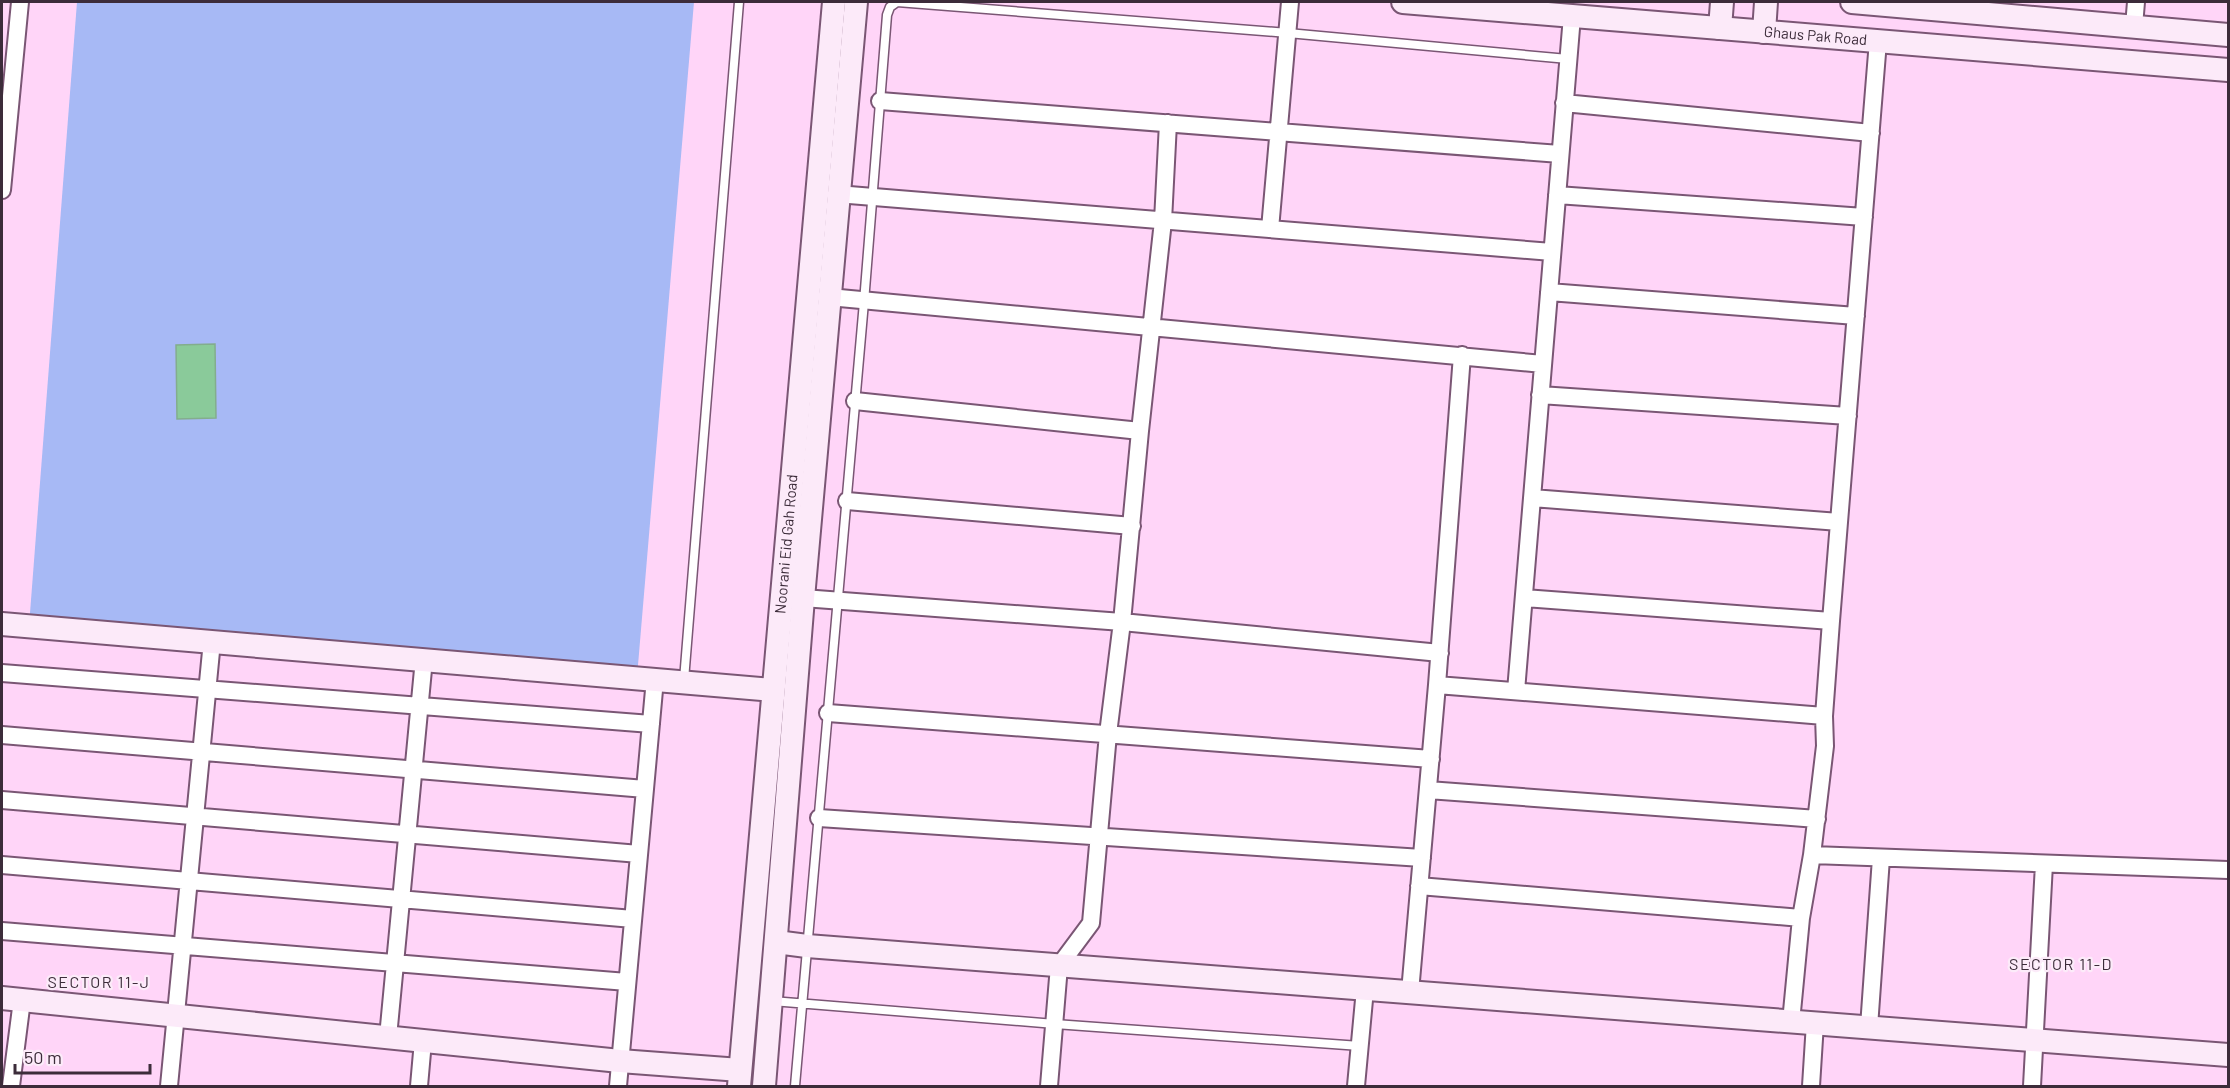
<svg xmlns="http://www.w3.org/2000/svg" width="2230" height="1088" font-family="Barlow,sans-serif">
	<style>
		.green { fill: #a7b9f5 }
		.building { fill: #8aca9a; stroke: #83ad8d; stroke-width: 1.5 }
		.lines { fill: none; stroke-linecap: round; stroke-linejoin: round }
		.lane-casing { stroke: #7a5674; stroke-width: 11 }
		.street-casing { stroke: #7a5674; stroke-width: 20 }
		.secondary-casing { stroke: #7a5674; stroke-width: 26 }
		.lane { stroke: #fff; stroke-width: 8 }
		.street { stroke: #fff; stroke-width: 16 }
		.secondary { stroke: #fceaf9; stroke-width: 22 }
		.labels { text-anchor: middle; stroke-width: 4.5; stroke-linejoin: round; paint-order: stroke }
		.street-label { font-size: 15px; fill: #3c2c3a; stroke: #fcebf9 }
		.neighbourhood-label { font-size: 16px; letter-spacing: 1.5px; fill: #3c2c3a; stroke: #fcebf9 }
	</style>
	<rect width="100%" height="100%" fill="#ffd5f8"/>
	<path class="green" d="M77,2h617l-57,675 -608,-51z"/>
	<path class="building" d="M215,344l1,74 -39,1 -1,-74z"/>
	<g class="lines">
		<defs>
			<path id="lane" d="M684,680l55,-678
				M772,1001l283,23 305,22
				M795,1086l69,-784 23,-287 3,-8 7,-5 391,31 280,26"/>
			<path id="street" d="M2134,26l2,-24
				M880,101l680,53
				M1564,103l307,30
				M2,190l18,-188
				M837,194l715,58
				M1557,195l307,22
				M1270,229l20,-227
				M1549,292l307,24
				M829,297l714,67
				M1540,395l308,21
				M855,401l285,30
				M1532,498l307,24
				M847,501l285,25
				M803,598l319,24 318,31
				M1524,598l307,23
				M2,673l649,51
				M1437,685l387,31
				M1516,691l56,-675
				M828,713l603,46
				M2,735l643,54
				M1428,790l389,29
				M2,800l637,54
				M819,818l603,40
				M1812,855l416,15
				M2,865l631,54
				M1419,886l382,32
				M2,931l625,51
				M1410,992l27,-307 25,-330
				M1791,1022l10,-104 11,-63 13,-109 -1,-30 7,-95 47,-580
				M1869,1027l12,-169
				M388,1037l36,-378
				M11,1086l11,-86
				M169,1086l43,-445
				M419,1086l4,-45
				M618,1086l37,-407
				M1049,1086l10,-120 32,-43 17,-189 14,-112 18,-191 23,-210 5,-98
				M1356,1086l9,-97
				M1811,1086l4,-63
				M2032,1086l12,-222"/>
			<g id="secondary">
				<path id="s1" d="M1403,2l825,68"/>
				<path d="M1852,2l376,33"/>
				<path d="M1720,28l2,-26"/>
				<path d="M1764,32l2,-30"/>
				<path d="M2,624l770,66"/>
				<path d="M776,942l31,4 1421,109"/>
				<path d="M2,998l618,63 120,9"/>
				<path id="s2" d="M739,1086l95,-1084"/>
				<path d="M764,1086l39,-488 53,-596"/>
			</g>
		</defs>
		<use href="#lane" class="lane-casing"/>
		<use href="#street" class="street-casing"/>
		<use href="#secondary" class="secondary-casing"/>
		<use href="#lane" class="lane"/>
		<use href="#street" class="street"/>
		<use href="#secondary" class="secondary"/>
	</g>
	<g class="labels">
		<g class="street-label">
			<text dy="5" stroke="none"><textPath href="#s1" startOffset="414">Ghaus Pak Road</textPath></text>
			<text dy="5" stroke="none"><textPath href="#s2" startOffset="544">Noorani Eid Gah Road</textPath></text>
		</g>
		<g class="neighbourhood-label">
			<text x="2061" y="970">SECTOR 11-D</text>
			<text x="99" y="988">SECTOR 11-J</text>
		</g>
	</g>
	<rect width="2230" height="1088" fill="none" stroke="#3c2c3a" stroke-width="6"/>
	<path d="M15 1064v9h135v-9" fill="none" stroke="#3c2c3a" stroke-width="3"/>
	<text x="24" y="1064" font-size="18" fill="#3c2c3a" stroke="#fcebf9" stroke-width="4.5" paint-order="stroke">50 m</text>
</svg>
